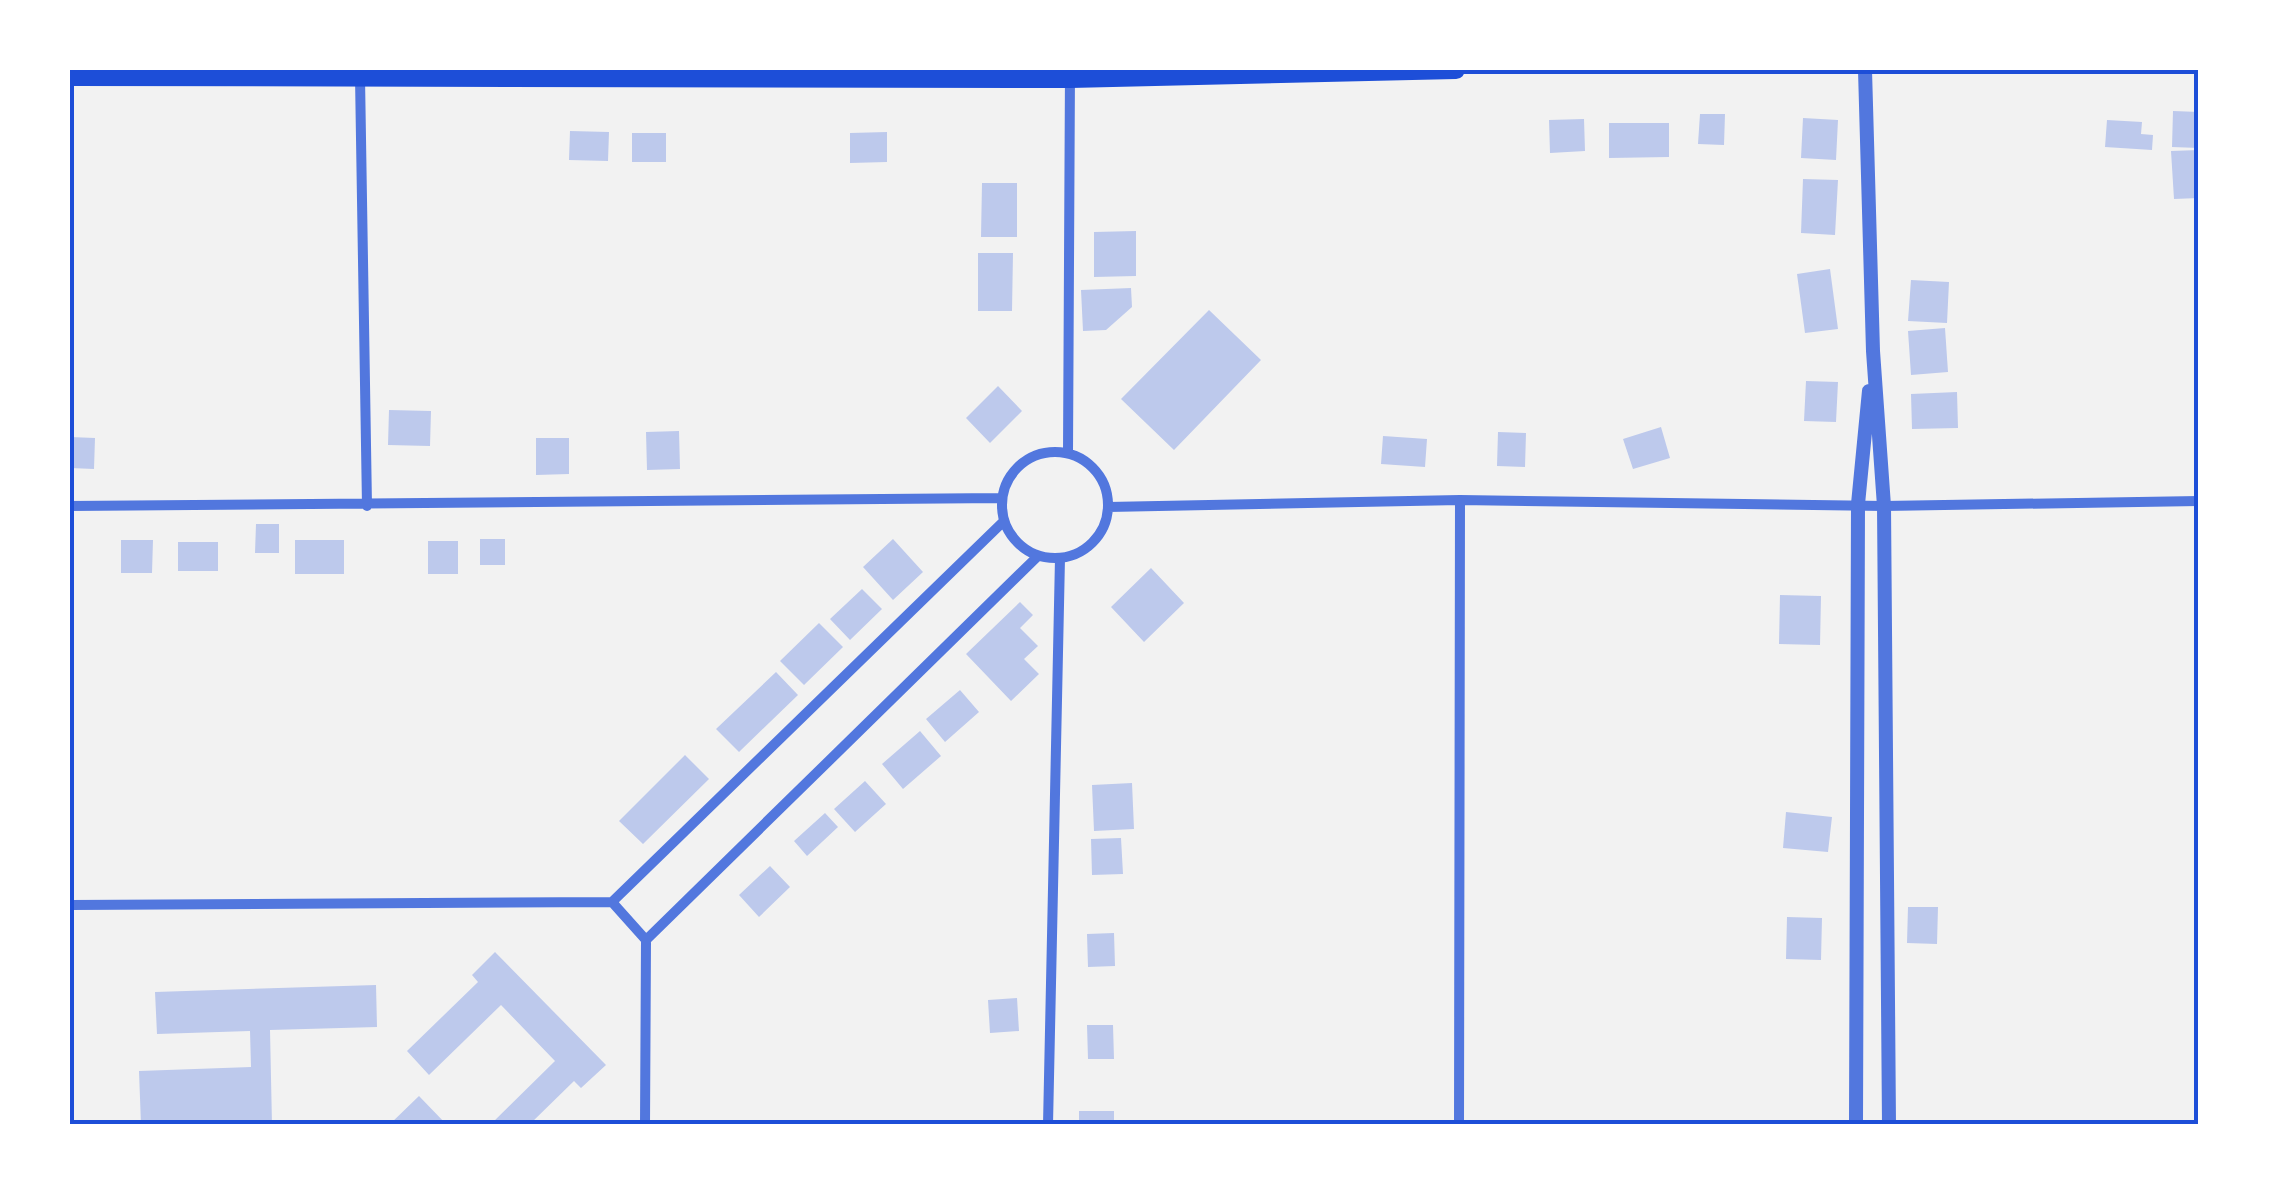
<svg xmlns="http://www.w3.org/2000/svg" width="2269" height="1195" font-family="'DM Sans',sans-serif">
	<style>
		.building { fill: #bdc9ec }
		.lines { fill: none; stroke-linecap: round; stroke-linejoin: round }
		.minor { stroke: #5277de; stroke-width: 10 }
		.tertiary { stroke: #5277de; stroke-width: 14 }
		.primary { stroke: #1d4ed8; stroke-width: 18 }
		.neatline { fill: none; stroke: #1d4ed8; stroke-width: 4 }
	</style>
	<rect width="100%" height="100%" fill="#f2f2f2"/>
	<path class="building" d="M2173,111l26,1v36l-27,-1z
		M1700,114h25l-1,31 -26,-1z
		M1803,118l35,2 -2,40 -35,-2z
		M1584,119l1,32 -35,2 -1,-33z
		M2107,120l35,2 -1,12 12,1 -1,15 -47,-3z
		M1609,123h60v34l-60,1z
		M570,131l39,1 -1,29 -39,-1z
		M887,132v30l-37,1v-30z
		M632,133h34v29h-34z
		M2199,150v48l-25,1 -3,-48z
		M1803,179l35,1 -3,55 -34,-2z
		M982,183h35v54h-36z
		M1136,231v45l-42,1v-45z
		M978,253h35l-1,58h-34z
		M1830,269l8,60 -33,4 -8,-59z
		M1911,280l38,2 -2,41 -39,-2z
		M1131,288l1,19 -26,23 -23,1 -2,-41z
		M1209,310l52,50 -87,90 -53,-51z
		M1945,328l3,44 -37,3 -3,-44z
		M1806,381l32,1 -2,40 -32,-1z
		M998,386l24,25 -32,32 -24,-25z
		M1957,392l1,36 -46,1 -1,-35z
		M389,410l42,1 -1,35 -42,-1z
		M1661,427l9,31 -37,11 -10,-30z
		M679,431l1,38 -33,1 -1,-38z
		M1498,432l28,1 -1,34 -28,-1z
		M1383,436l44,3 -2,28 -44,-3z
		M70,437l25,1 -1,31 -24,-1z
		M536,438h33v36l-33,1z
		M256,524h23v29h-24z
		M480,539h25v26h-25z
		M893,539l30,33 -30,28 -30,-33z
		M121,540h32l-1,33h-31z
		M295,540h49v34h-49z
		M428,541h30v33h-30z
		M178,542h40v29h-40z
		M1151,568l33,35 -40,39 -33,-35z
		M862,589l20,20 -32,31 -20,-21z
		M1780,595l41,1 -1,49 -41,-1z
		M1020,602l13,13 -13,13 18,18 -14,13 15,15 -28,27 -45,-47z
		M819,623l24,24 -39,38 -24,-24z
		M776,672l22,23 -59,57 -23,-23z
		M960,690l19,22 -34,30 -19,-23z
		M920,731l21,25 -38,33 -21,-25z
		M685,755l24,24 -66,65 -24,-23z
		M865,781l21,23 -31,28 -21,-23z
		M1132,783l2,46 -40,2 -2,-46z
		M1786,812l46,5 -4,35 -45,-4z
		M825,813l13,14 -31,29 -13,-15z
		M1121,838l2,36 -31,1 -1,-36z
		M770,866l20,21 -31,30 -20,-22z
		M1908,907h30l-1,37 -30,-1z
		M1787,917l35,1 -1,42 -35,-1z
		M1114,933l1,33 -27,1 -1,-33z
		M495,952l111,113 -25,23 -7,-7 -45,44h-39l65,-64 -54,-56 -72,70 -22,-24 71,-69 -6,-7z
		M376,985l1,42 -107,3 2,95h-131l-2,-54 112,-4 -1,-36 -93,3 -2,-42z
		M1017,998l2,33 -29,2 -2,-33z
		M1087,1025h26l1,34h-26z
		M419,1096l28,29h-58z
		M1079,1111h35v14h-35z"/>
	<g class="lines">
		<path class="minor" d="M360,77l7,429
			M1002 505a53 53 0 1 1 106 0a53 53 0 1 1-106 0Z
			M1068,453l2,-383
			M70,506l932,-8
			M1108,507l352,-7 424,6 315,-5
			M612,902l392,-381
			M70,905l542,-3 34,38 -1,185
			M646,940l392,-384
			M1048,1125l12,-567
			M1459,1125l1,-625"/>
		<path class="tertiary" d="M1865,70l8,281 11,155 5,619
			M1856,1125l2,-621 11,-113"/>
		<path class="primary" d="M70,77l1000,2 386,-9"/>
	</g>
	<rect width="2269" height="1195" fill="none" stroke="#ffffff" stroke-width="145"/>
	<rect x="72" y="72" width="2124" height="1050" class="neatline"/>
</svg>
